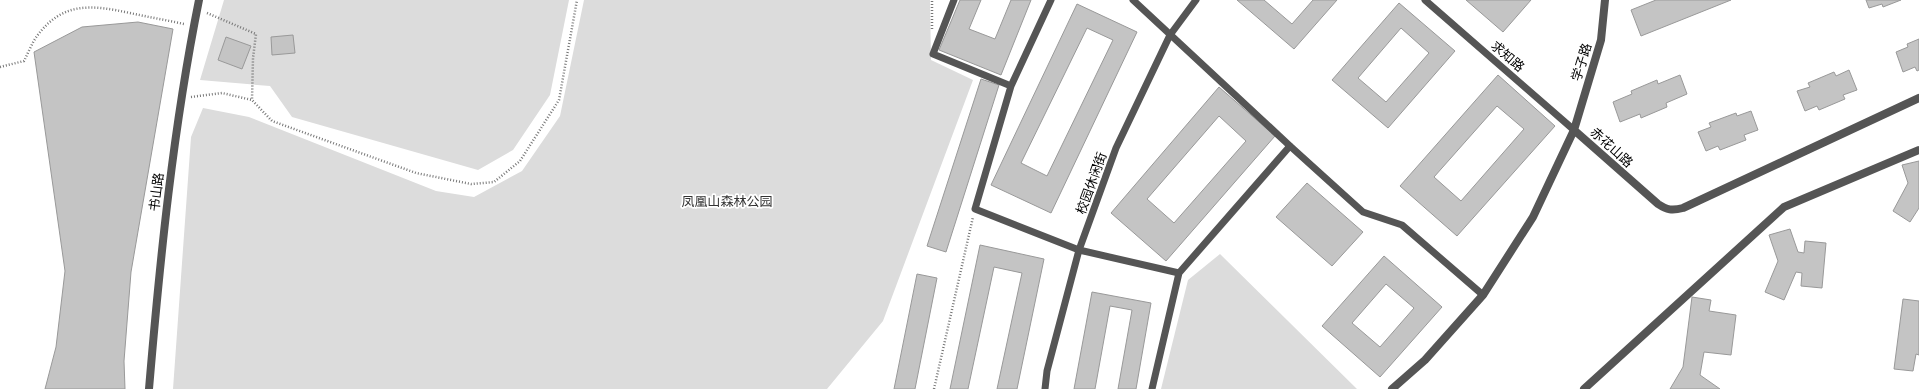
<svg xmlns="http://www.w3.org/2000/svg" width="1919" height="389" font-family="Karla,'Noto Sans SC',sans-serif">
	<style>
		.green { fill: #dcdcdc }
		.building { fill: #c4c4c4; stroke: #999; fill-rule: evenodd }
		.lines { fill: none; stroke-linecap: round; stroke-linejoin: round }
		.path { stroke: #777; stroke-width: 2.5; stroke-dasharray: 1 2; stroke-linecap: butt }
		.lane { stroke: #555; stroke-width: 7 }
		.street { stroke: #555; stroke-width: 8 }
		.labels { text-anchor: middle; stroke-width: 3.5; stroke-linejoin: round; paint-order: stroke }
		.street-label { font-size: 13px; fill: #000; stroke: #fff }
		.park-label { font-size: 13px; fill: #333; stroke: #fff }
	</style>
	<rect width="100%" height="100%" fill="#fff"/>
	<path class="green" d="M224,0h345l-19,95 -37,55 -35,20 -186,-53 -22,-31 -70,-6z
		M584,0h346l1,60 42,20 -90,241 -56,68h-654l18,-252 12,-29 46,9 187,74 38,6 48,-26 38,-55z
		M1220,254l137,135h-196l27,-109z"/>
	<path class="building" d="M960,0h21l-12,29 26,10 16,-39h20l-30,75 -62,-25z
		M1237,0h27l28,24 21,-24h24l-43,49z
		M1466,0h65l-28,32z
		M1656,0h75l-90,36 -10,-26z
		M1866,0h35l-18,7 -1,-3 -13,4z
		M1399,3l56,48 -67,77 -56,-48zM1401,28l28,25 -43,49 -28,-24z
		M1077,4l60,28 -86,181 -60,-28zM1087,28l26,12 -66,136 -26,-13z
		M138,22l35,7 -42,243 -7,89 1,28h-80l11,-42 9,-76 -31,-219 48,-25z
		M293,35l2,18 -23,2 -1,-18z
		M226,37l25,9 -9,23 -24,-9z
		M1919,39v31l-2,1 -2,-4 -12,5 -7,-20 12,-5 -1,-3z
		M1849,70l8,20 -14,5 2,4 -26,11 -2,-4 -12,5 -8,-20 13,-4 -2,-4 26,-11 2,4z
		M1498,75l57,51 -98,110 -57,-50zM1497,106l27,23 -63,72 -27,-24z
		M1680,75l7,19 -21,9 1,4 -26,11 -1,-4 -20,8 -7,-20 19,-8 -1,-3 26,-11 1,4z
		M981,79l18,6 -53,167 -19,-6z
		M1219,87l56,49 -109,125 -55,-48zM1219,116l27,25 -72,82 -27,-24z
		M1751,111l7,19 -14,5 2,5 -26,10 -2,-4 -12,5 -8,-19 13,-5 -2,-4 27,-10 1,3z
		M1919,161v47l-9,14 -17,-11 15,-28 -6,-18z
		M1307,183l56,49 -31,34 -56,-49z
		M1790,229l8,23 6,1 1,-12 21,2 -4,45 -21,-2 1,-13 -6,-1 -12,28 -19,-8 13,-31 -9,-26z
		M980,245l64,14 -27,130h-20l25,-116 -28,-6 -26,122h-18z
		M1384,256l58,51 -62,70 -58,-51zM1386,284l28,24 -34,39 -28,-24z
		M917,274l20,4 -22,111h-21z
		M1092,292l59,11 -15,86h-18l14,-79 -22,-4 -15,83h-21z
		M1692,297l19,3 -2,11 27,4 -5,40 -27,-3 -4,23 20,14h-50l13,-22z
		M1903,299l16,2v54l-3,-1 -3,17 -19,-2z"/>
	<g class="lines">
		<path class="path" d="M207,13l49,21 -3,24 -1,42
			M932,29v-29
			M0,67l24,-6c4,-8 8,-18 13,-25 26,-35 55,-31 93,-23 18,4 36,7 54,11
			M191,97l31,-4 30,7 20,21 144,52 55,11 23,-2 26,-21 39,-61 18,-100
			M934,389l39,-172"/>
		<path class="lane" d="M954,0l-21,54 78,32 40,-86
			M1133,0l157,146 73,66 39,13 81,70
			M1425,0l149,130
			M1011,86l-36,123 104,41 100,23
			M1045,389l2,-18 32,-121 37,-102 54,-113 26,-35
			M1152,389l27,-116 111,-127"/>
		<path class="street" d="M1574,130l84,74c9,6 14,7 25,4l236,-110
			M149,389c11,-130 24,-260 50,-389
			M1392,389l33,-29 58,-65 50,-78 41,-87 27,-90 4,-40
			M1584,389l200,-182 135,-57"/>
	</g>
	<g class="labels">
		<g class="street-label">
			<text transform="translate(1508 56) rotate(41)" y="5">求知路</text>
			<text transform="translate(1581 62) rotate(-73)" y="5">学子路</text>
			<text transform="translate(1612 147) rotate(42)" y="5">赤花山路</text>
			<text transform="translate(1091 183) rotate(-70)" y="5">校园休闲街</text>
			<text transform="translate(156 192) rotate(-83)" y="5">书山路</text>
		</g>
		<g class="park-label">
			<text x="727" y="206">凤凰山森林公园</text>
		</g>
	</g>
</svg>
